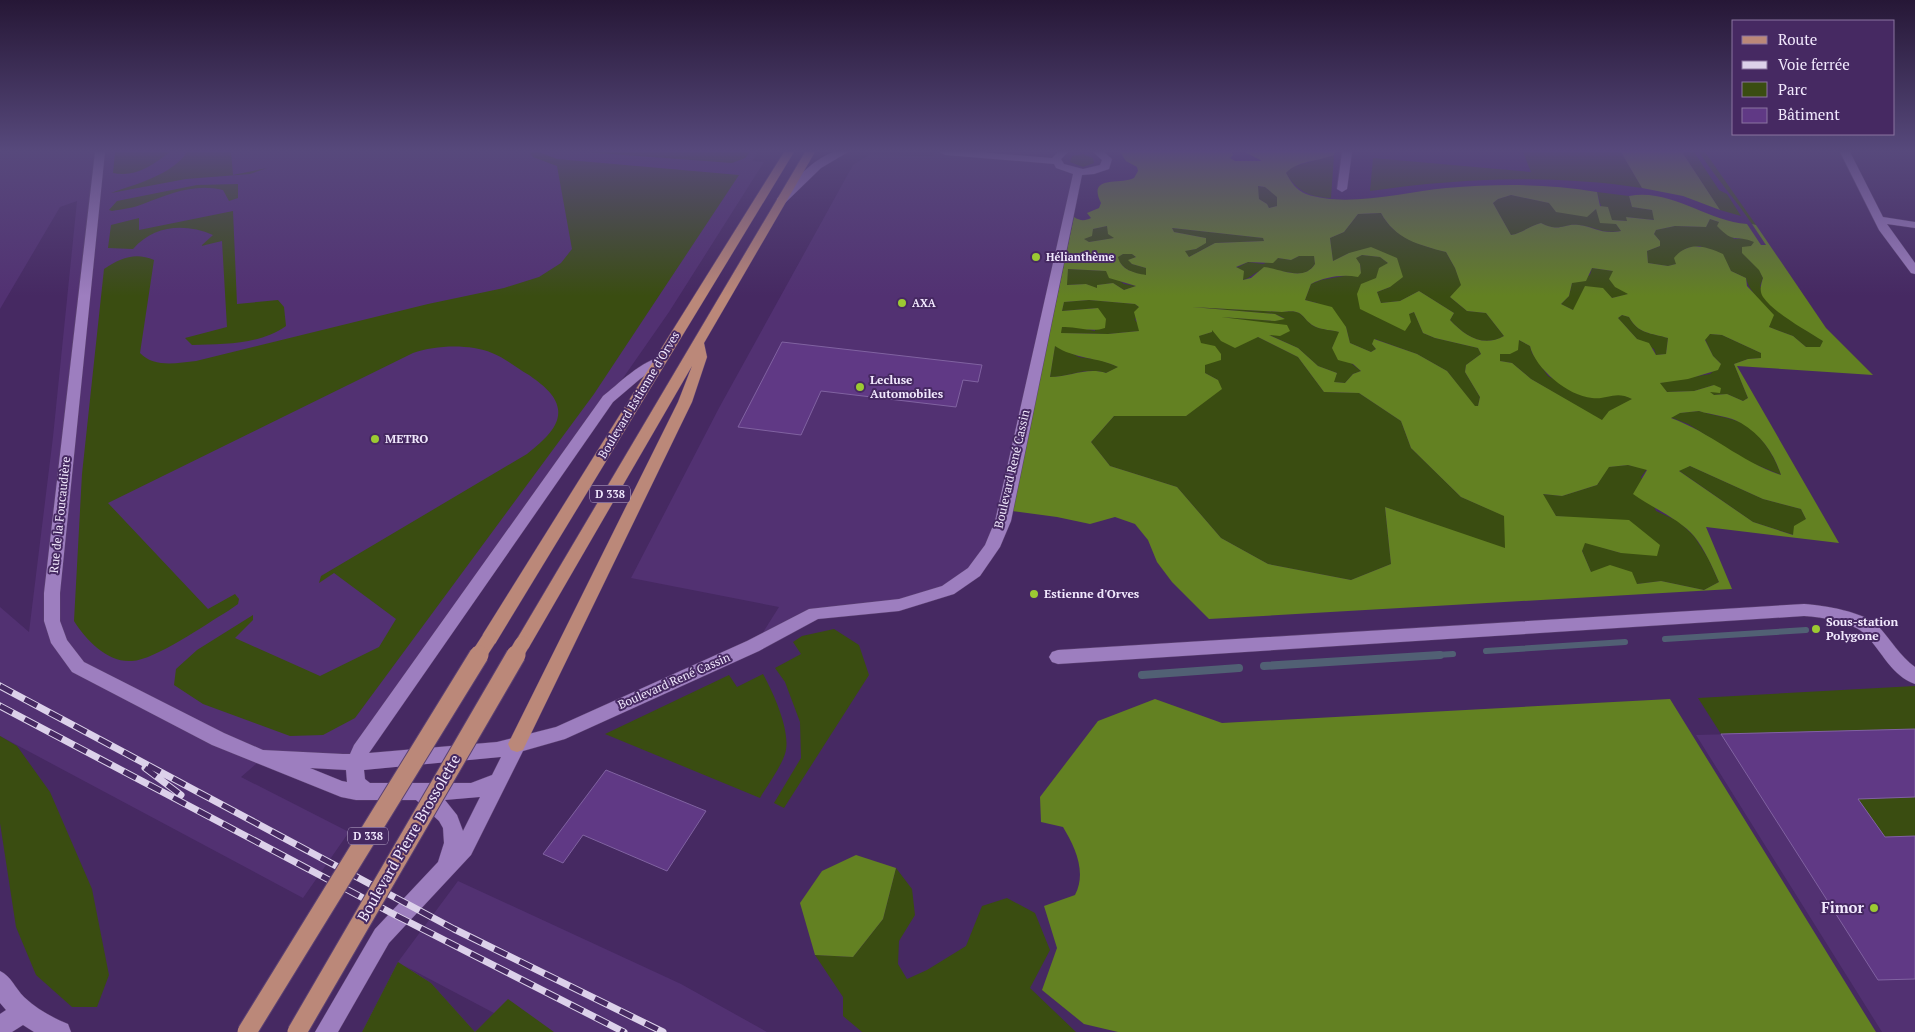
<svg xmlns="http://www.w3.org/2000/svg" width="1915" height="1032" font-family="'PT Serif',serif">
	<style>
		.built { fill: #523172; fill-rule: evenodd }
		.green { fill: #3a4d11 }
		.forest { fill: #638122; fill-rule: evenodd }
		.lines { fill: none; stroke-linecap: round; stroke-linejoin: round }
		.stream-far1 { stroke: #516074; stroke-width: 6 }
		.stream { stroke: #516074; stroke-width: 8 }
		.building { fill: #603985; stroke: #8062a1 }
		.minor-casing { stroke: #5c4272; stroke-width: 1 }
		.major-casing { stroke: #5c4272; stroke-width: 1 }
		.minor { fill: #9d7ebf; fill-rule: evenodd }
		.major { fill: #bb8879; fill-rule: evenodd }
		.rail-casing { stroke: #dcd1ea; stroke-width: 7 }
		.rail { stroke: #462962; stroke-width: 5; stroke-dasharray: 14; stroke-linecap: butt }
		.major-bridge-far1-casing { stroke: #5c4272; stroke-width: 16; stroke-linecap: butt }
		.major-bridge-casing { stroke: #5c4272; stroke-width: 21; stroke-linecap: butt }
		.major-bridge-far1 { stroke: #bb8879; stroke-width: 15 }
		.major-bridge { stroke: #bb8879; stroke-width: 19 }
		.poi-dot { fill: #9cca32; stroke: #462962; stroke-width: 2 }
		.labels { text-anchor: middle; stroke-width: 4; stroke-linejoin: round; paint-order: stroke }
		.far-poi-label { font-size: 11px; font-weight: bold; fill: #f1e8fd; stroke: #462962; text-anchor: start }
		.shield { fill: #462962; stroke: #beafce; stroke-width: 1 }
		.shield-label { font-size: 11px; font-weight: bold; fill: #f1e8fd }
		.poi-label { font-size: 12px; font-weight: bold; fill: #f1e8fd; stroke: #462962; text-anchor: start }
		.street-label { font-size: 12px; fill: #f1e8fd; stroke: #462962 }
		.near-street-label { font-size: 15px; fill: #f1e8fd; stroke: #462962 }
		.near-poi-label { font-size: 15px; font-weight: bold; fill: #f1e8fd; stroke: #462962; text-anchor: end }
	</style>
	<rect width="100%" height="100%" fill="#462962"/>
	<path class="built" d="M0,152h758l-6,9 12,1 -95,150 -313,450 -93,-4 -22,19 108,55 -46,66 -303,-162v-129l29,25 24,-195 24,-236 -17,6 -60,102z
		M935,152h128l-7,7 19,13 -72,349 -44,62 -60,22 -84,8 -60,32 24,-38 -148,-29 88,-170 134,-243 16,-10 64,1z
		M1915,729v303h-33l-186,-297z
		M458,881l223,103 86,48h-405l36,-70zM405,966l89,47v1l-19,18 -44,-49z"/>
	<path class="green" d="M115,152h55c-17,13 -35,26 -57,21z
		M187,152h44l2,23 34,-7 -17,6 -64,5 -75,14c25,-9 61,-18 76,-41z
		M529,152h10l18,7 182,16 -145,219 -239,324 -32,17 -33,1 -87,-32 -29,-19 2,-16 21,-19 56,-35v5l-18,18 85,38 59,-29 17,-28 -62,-46 -15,10 2,-7 206,-122c12,-10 34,-26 31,-45 -2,-15 -18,-26 -29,-34 -12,-7 -24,-17 -37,-22 -22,-9 -56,-8 -79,0l-305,150 100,106 27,-15 4,5 -1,5 -10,7c-22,13 -73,49 -96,50 -24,2 -46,-21 -58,-40l8,-147 22,-205c17,-11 31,-17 50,-9l-14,93c14,15 37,10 56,8l232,-57 76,-16 35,-11 22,-14 11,-14 -15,-83 -24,-9z
		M584,152h166l-5,6 -13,5z
		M1523,152h98l21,36c-90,-14 -182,-10 -272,3l3,-33 158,14z
		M1682,152h12l25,38 8,4 14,22 -21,-6z
		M1699,152h6l51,73 -4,-1c-17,-25 -36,-46 -53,-72z
		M1083,154l10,4 1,5 -11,4 -13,-5 2,-6z
		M1334,155l-3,43c-21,-1 -35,-7 -45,-25l5,-6z
		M238,184v14l-9,3 -6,-11c-29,-7 -54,4 -80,14 -9,4 -21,5 -31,7l-3,-1 8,-9 80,-16z
		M1257,186l8,1 13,10 -1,9 -8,2 -2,-4 -8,-5z
		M1597,192l32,4 3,11 20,3 3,10 -28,-3 1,4 -16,-1 -11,-14z
		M1511,195l39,8 6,9h35l6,-3 19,15 5,7c-21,3 -24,-4 -42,-6 -17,-2 -18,8 -38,-2 -11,3 -19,10 -30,12l-18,-32 5,-4z
		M233,211l4,93 41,-4 6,7 2,19c-27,19 -62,18 -94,19l-7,-7 42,-11 -5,-86 -21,5 12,-11c-28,-12 -59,-10 -80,14l-25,-1 3,-23 28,-7v12z
		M1381,213c13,25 39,32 65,39l9,16 7,18 -12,11 17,14 19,2 18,23c-21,12 -39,0 -54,-16l4,-7 -35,-22 -19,10 -19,2 -4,-11 13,-5 7,-29 -48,-5 -16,8 -3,-23 14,-6 14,-18z
		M1710,219l9,3 15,17 12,-1 9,4 -4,4 -3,13 11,10 4,9 -3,8 44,43 20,12 -4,6h-14l-13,-11 -24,-9c3,-22 -19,-30 -23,-49l-15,-7 -4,-8 -27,-17 -13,2 -8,5 -3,11 -8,2 -20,-3 -1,-12 13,-5v-5l-6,-7 2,-4 19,-4 31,1z
		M1107,226l8,12 -26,4 -6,-3 8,-3 2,-7z
		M1172,228l91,10 1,3 -49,2 -26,14 -5,-6 12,-2 9,-6 1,-5 -32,-6z
		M1123,254h9l4,3 -7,3 3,4 14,4v8c-12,-3 -24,-6 -29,-19z
		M1314,255l1,9c-13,20 -34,1 -55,7 -7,2 -9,7 -17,9l-7,-12 12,-6 15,2 15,-6 13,2 8,-4z
		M1362,255l18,2 8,6 -12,15 -19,16 52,20 5,-2 9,21 12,5 43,10 3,6 -15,11 -1,7 15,25 -2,9 -3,1 -28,-36 -30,-17 -42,-15 -3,5 4,5 -5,3 -21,-9 -4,-16 -29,-24 -12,-3 6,-16 10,-4 40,-7 -1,-9 -5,-6z
		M1592,268l21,3 16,23 -17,4 -10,-10 -29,22 -12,-6 8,-8 3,-13 18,-8z
		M1068,269l38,2 18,13 12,2 -12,4 -11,-7 -15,2v4l-12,-5 -20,1z
		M1089,300l46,4 4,3 -4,13 4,5v6l-31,3 -47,-1v-6l10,-1 24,5 2,-23 -35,3 2,-9z
		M1192,307l90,5c24,-4 19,8 34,15 7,3 16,3 24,5l-8,16 29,23 -8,3 -8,9 -12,-1 4,-9 -19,-7 -20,-18 -31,-14 -57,-18 65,5 9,-3 -9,-4z
		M1622,315l7,2c9,17 22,16 39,21l-2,16 -10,1 -2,-6 -17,-10 -19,-21z
		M1210,327l48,10 40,20 26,35 35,1 42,28 10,27 50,49 44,19v33l-120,-42 6,57 -40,16 -83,-16 -47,-26 -44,-51 -67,-21 -19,-24 23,-26h72l32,-36 -13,-7v-8l-7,-29 14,-4z
		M1710,334l12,1 39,18v5l-13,1 -14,5 14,34 -5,3 -16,-7 -13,1 -6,-3 6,-7 -20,6 -27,1 -8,-9 51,-9 11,-10 -8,-8 -8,-17z
		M1519,340l11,6 2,7 16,23 44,22 29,-4 12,5 -23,12 -8,10 -71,-42 -19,-16 -12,-2 -1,-8 11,1z
		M1055,345l24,12 21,3 19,7 -13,6c-21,-7 -35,4 -56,4z
		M1699,411c13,4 26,6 38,10 21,7 38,35 44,54l-34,-14 -59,-37 -18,-7 10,-4z
		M1628,465l19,4 -6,8 15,34 22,10 16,15 14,22 11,24 -15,8 -43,-9 -24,3 -46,-12 -9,-21 2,-9 37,11 -46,-35 -19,-2 -14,-22 20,2 35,-11 11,-18z
		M1690,466l73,33 38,10 5,10 -12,16 -41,-13 -75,-52z
		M834,629l25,16 10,30 -85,133 -10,-5 27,-45 -1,-36 -15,-40 -10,-14 26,-14 -8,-12 9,-6z
		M763,674c10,18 29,59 22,80 -5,15 -17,30 -25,44l-155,-64 124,-59 8,12z
		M1915,686v43l-194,5 -23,-36z
		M0,736l17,10 33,46 42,97 17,86 -12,32h-25l-36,-32 -20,-48 -16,-104z
		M1915,797v39l-30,1 -27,-38z
		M896,868l16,21 3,26 -16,26 -1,23 9,15 20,-9 39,-24 16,-40 25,-8 28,15 15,37 -20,38 46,44h-214l-19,-16v-19l-28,-42 38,2 30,-38z
		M398,962l33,21 44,49 33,-33 46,33h-192z"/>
	<path class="forest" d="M1120,152h112l1,3 -3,3 5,3h27l-17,-9h90l-1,3c-15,6 -38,6 -48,18 5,9 10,17 20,21 40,14 98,-2 140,-6 50,-4 101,-5 151,4l3,14 8,1 4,13 15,1 -1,-4 28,3 -2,-10 -20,-3 -3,-11c42,-8 77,25 118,28l14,21h5l-14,-21 4,1 70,103 47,47 -136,-9 102,177 -133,-16 26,62 -523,30 -37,-37 -15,-20 -9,-22 -13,-16 -20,-7 -25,7 -33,-7 -45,-6 62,-294c6,4 11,4 17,1l-4,-5 12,-5 2,-5c-14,-28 18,-18 33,-25l4,-7 -1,-4 -11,-6zM1258,186l7,1 12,10v9l-8,2 -2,-4 -8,-5zM1511,195l38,8 7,9 31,5 9,-8 4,14 16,1 5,7c-19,4 -26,-4 -42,-6 -17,-2 -18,8 -38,-2 -11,3 -19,10 -30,12l-18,-32 5,-4zM1381,213c14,26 38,32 65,39l9,16 6,17 -11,12 17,14 19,2 18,23c-21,12 -39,0 -54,-16l4,-7 -35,-22 -19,10 -19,2 -4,-11 13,-5 13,-10 -6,-19 -26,-11 -22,6 -16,8 -3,-23 14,-6 14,-18zM1710,219l9,3 -2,4c18,19 18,8 37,16l-3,4 -9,1v6l17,17 4,8c-2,6 -4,13 0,19 11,16 44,34 60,44l-3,6h-14l-13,-11 -24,-9 5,-12 -27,-29 -1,-8 -15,-7 -8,-17c-18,-8 -35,-13 -49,4l2,6 -8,2 -20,-3 -1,-12 13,-5v-5l-6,-7 2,-4 19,-4 31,1zM1107,226l1,8 6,4 -25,4 -5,-3 8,-3 1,-7zM1172,228l91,10 1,3 -49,2 -26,14 -4,-6 11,-2 10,-6v-5l-32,-6zM1123,254h9l4,3 -8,3 4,4 14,4v7c-12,-2 -25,-5 -28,-18zM1362,255l18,2 8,6 -9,5 -3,10 -15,6 -4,10 3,15 45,22 6,-9 -2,-8 5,-2 9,21 12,5 43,10 3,6 -15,11 -1,7 15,25 -2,9h-3l-28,-35 -30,-17 -43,-15 -2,5 4,5 -5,3 -21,-9 -4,-16 -14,-20 -27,-7 6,-16c14,-7 31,-10 47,-7l3,-4 -1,-9 -4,-6zM1299,256h15l1,8c-11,18 -34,5 -51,3l-13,11 -8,2 1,-9 -8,-4 12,-5 25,1 5,-5 13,2zM1592,268l21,3 -4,8 6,8 13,7 -16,4 -9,-10 -18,-2 -12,24 -12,-6 8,-8 3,-13 14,-2zM1068,269l38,2 3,7 27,8 -12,4 -11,-7 -16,2v3l-11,-4 -19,1zM1089,300l46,4 4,3 -5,5 5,19 -31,3 -47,-1 1,-6c15,-1 29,6 43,1l1,-9 -8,-11 -36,3 2,-9zM1192,307l90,5c24,-4 18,7 34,15 7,3 16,3 23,5l-7,16 6,12 15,4 8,7 -8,3 -8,9 -11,-1 3,-9 -19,-7 -20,-18 -29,-13 11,1 10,-5 -3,-6 -66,-8 54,4 10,-2 -10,-5zM1622,315l7,2c9,17 22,16 39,21l-2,16 -10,1 -7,-12 -12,-4 -19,-21zM1212,330l9,11 14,7 23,-11 40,20 26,35 35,1 42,28 10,27 50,49 43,19 1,32 -120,-41 6,57 -40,16 -83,-16 -47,-26 -44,-51 -67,-21 -19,-24 23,-26h72l36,-27 -4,-9 -13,-7v-8l16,-5v-6l-6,-8 -14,-3 -2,-7 13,-4zM1710,334l12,1 39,18v5l-13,1 -14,5 14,34 -5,3 -16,-7 -13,1 -4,-3 10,1 1,-5 -7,-3 -20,6 -27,1 -7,-9 28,-4 30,-9 3,-6 -8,-8 -8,-16zM1519,340l11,6c5,22 38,50 62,52 16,2 23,-8 40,1l-23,12 -7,9 -71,-41 -19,-16 -12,-2v-7h10l8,-4zM1055,346c19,13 43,11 63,21l-12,6c-20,-6 -35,4 -56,4zM1699,411c12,4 31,5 42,12 20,12 33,30 40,52 -40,-13 -71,-43 -110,-57l9,-5zM1628,465l19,5 -14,24c18,13 48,26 61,42 11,14 18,30 25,46l-15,8 -43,-9 -24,3 -5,-12 -22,-7 -19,7 -9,-21 3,-8 36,10 36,3 3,-11 -31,-25 -73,-4 -13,-22 19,2 35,-11 12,-18zM1690,466l73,33 38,10 5,10 -12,7 -1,9 -40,-13 -74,-51z
		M1621,152h61l38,58 -37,-14 -41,-8z
		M1155,699l67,24 448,-24 206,333h-758l-34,-8 -42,-34 15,-42 -13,-42 31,-11c12,-23 0,-48 -12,-68l-22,-5 -1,-25 58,-76z
		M856,855l40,13 -13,51 -30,38 -38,-2 -15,-52 22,-32z"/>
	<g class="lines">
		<path class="stream-far1" d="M1665,639l141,-9
			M1486,651l139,-9
			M1420,656l33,-2"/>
		<path class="stream" d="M1264,666l176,-11
			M1142,675l97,-7"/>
	</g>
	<path class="building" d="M782,342l200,23 -4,17 -15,-2 -7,27 -135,-16 -20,44 -63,-8z
		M1915,729v68l-57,2 27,38 30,-1v143l-37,1 -157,-246z
		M606,770l100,41 -39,60 -84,-36 -20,28 -20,-9z"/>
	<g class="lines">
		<defs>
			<path id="minor" d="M95,152h10l-45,441v28l7,19 17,22 140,71 39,17 80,4h7l4,-9 249,-349c13,-10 45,-42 62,-38l1,3 -26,18 -27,23 -244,351 128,-11 59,-15 191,-86 62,-32 90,-10 43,-13 26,-18 17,-23 10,-24 78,-347 -17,-6 -2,-4 -109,-9 -5,-3h38l74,6 6,-6h10l-7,7 3,5 19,5 17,-4 2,-5 -9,-8h11l8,7 -3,10 -15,5 -12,1 -71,346 -11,26 -20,29 -26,18 -55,17 -81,8 -59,32 -194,88 -42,12 -52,104 -82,88 -51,89h-23l60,-103 63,-67 6,-19 -1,-15 -4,-7 -23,-21h-60l-15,-3 -129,-52 -140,-73 -21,-29 -7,-22v-28zM501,757l-9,18 -21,8h-101l-5,-4 -1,-9zM310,768l36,2 1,12 -5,-1zM480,797l-17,34 -6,-16 -12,-15z
				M834,152h14l-27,16 -36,35h-8v-4c17,-18 34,-39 57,-47z
				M1342,152h10l-5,37 -5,3 -5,-3z
				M1840,152h10l33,65 32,5v6l-28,-4 28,39v11l-4,-1 -32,-43z
				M1804,604c19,1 61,8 74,22 13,14 22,30 37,41v17c-23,-8 -33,-32 -49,-49 -12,-13 -45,-18 -62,-19l-746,48 -6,-2 -3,-5 3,-5 6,-2z
				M0,971c11,5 15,17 24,26 13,12 27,20 44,27l3,8h-37l-11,-7 -11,7h-12v-18l6,-4 -6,-7z"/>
			<path id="major" d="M784,152h10l-299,492 -6,2 -6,-2 -2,-5 2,-5z
				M805,152h10l-111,191 3,14 -15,45 -169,348 -6,2 -6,-2 -3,-6 170,-342 14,-36 -164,283 -6,2 -6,-2 -2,-5z"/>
		</defs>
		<use href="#minor" class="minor-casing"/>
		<use href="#major" class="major-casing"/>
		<use href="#minor" class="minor"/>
		<use href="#major" class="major"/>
		<defs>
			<path id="rail" d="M0,686l454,243 209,103
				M0,706l399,211 225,115
				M145,768l36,27"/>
		</defs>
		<use href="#rail" class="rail-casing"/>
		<use href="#rail" class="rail"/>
		<defs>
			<path id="major-bridge-far1" d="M478,656l11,-17
				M515,656l7,-12"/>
			<path id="major-bridge" d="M247,1032l232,-377
				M297,1032l219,-377"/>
		</defs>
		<use href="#major-bridge-far1" class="major-bridge-far1-casing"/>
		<use href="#major-bridge" class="major-bridge-casing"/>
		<use href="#major-bridge-far1" class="major-bridge-far1"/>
		<use href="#major-bridge" class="major-bridge"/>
	</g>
	<linearGradient id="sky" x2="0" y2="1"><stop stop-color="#261736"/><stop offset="0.51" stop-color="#57497c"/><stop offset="1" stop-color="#57497c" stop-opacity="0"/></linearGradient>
	<rect width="1915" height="296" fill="url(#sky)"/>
	<g class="poi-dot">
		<circle cx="1036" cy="257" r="5"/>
		<circle cx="902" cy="303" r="5"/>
		<circle cx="860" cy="387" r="5"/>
		<circle cx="375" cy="439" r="5"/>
		<circle cx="1034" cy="594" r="5"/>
		<circle cx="1816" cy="629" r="5"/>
		<circle cx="1874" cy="908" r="5"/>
	</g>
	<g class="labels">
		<g class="far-poi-label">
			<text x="1046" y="261">Hélianthème</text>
			<text x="912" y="307">AXA</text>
		</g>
		<g class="shield">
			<rect x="590" y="485.5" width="40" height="17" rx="4"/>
			<rect x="348" y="827.5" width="40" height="17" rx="4"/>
		</g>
		<g class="shield-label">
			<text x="610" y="498">D 338</text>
			<text x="368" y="840">D 338</text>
		</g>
		<g class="poi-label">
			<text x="870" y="384">Lecluse<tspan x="870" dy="14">Automobiles</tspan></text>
			<text x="385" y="443">METRO</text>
			<text x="1044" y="598">Estienne d'Orves</text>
			<text x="1826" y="626">Sous-station<tspan x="1826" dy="14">Polygone</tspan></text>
		</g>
		<g class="street-label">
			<text transform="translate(639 395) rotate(-59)" y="4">Boulevard Estienne d'Orves</text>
			<text transform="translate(1012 469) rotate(-77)" y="4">Boulevard René Cassin</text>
			<text transform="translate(60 515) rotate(-84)" y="4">Rue de la Foucaudière</text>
			<text transform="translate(674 681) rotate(-24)" y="4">Boulevard René Cassin</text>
		</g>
		<g class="near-street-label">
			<text transform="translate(409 838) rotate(-60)" y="5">Boulevard Pierre Brossolette</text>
		</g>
		<g class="near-poi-label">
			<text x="1864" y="913">Fimor</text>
		</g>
	</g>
	<rect x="1732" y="20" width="162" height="115" fill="#462962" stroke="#8a75a0"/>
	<rect x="1742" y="36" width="25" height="8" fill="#bb8879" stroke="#8a75a0"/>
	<text x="1778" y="45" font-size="15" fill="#f1e8fd">Route</text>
	<rect x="1742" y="61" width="25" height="8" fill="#dcd1ea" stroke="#8a75a0"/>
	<text x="1778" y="70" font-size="15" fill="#f1e8fd">Voie ferrée</text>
	<rect x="1742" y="82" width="25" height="15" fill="#3a4d11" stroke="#8a75a0"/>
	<text x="1778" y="95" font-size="15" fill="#f1e8fd">Parc</text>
	<rect x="1742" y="108" width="25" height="15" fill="#603985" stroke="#8a75a0"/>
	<text x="1778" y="120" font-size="15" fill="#f1e8fd">Bâtiment</text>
</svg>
